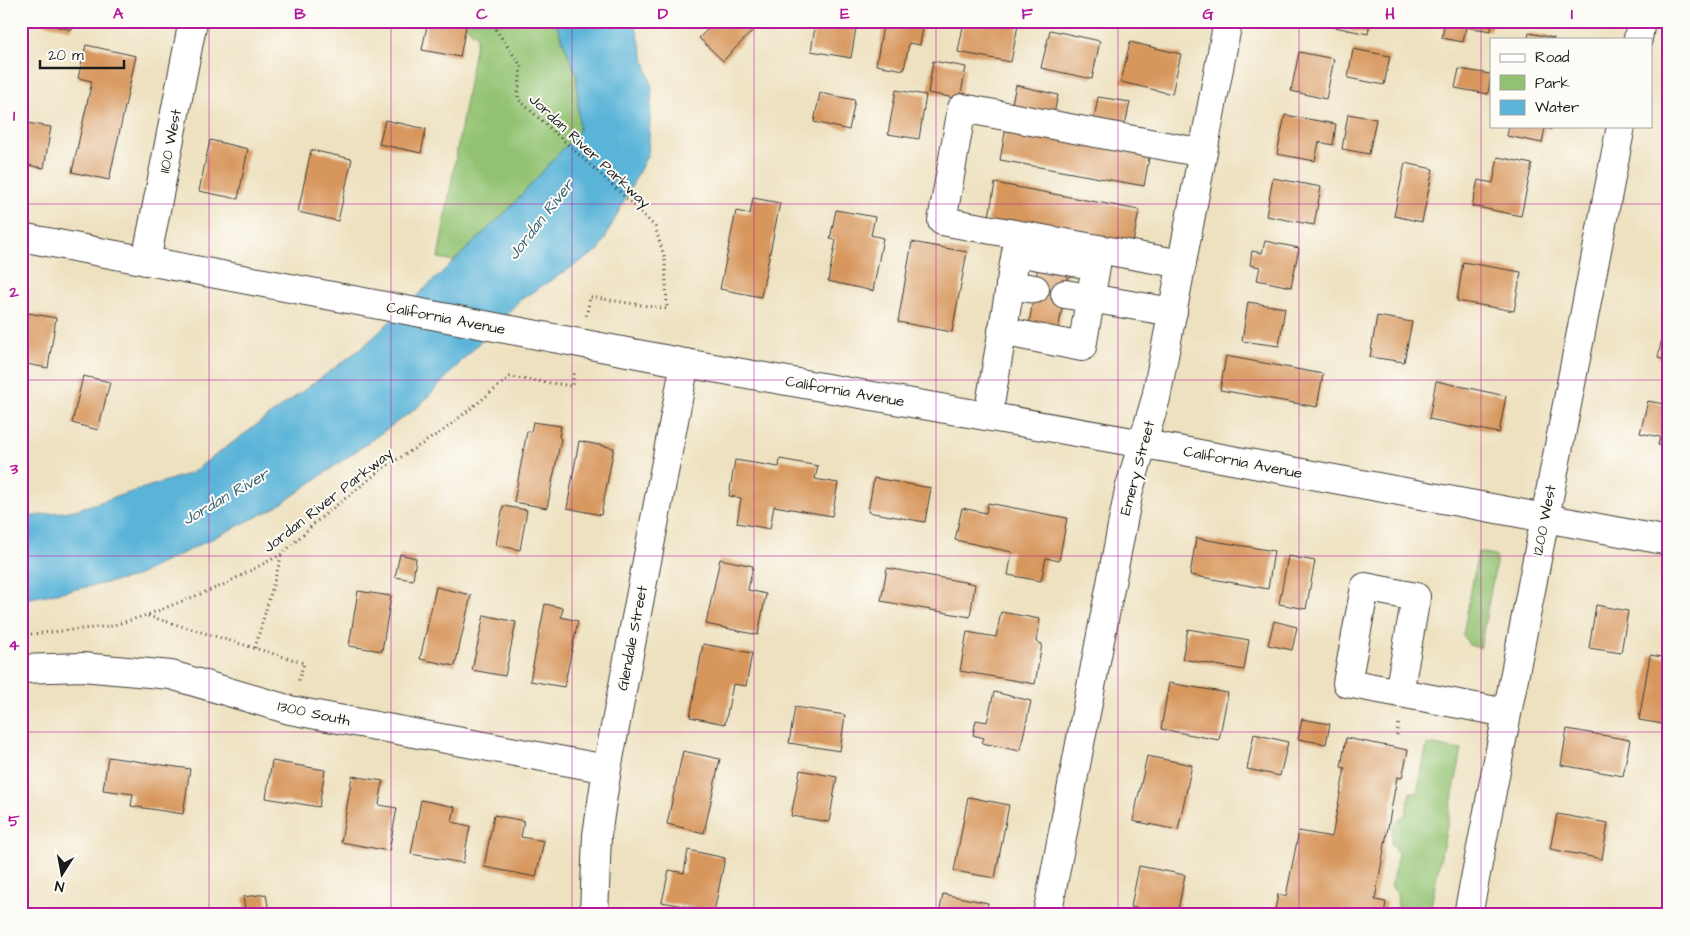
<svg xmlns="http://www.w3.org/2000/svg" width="1690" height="936" font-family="'Architects Daughter',sans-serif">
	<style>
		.green { fill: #92c271; stroke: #576f46 }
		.water { fill: #5ab4d8; stroke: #3b687a }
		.building { fill: #d7965b }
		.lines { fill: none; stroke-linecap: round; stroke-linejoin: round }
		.minor-casing { stroke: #3c3a35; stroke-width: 30 }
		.major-casing { stroke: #3c3a35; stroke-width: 30 }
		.path { stroke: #3c3a35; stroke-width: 3; stroke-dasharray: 1 4; stroke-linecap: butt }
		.minor { stroke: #fff; stroke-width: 28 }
		.major { stroke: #fff; stroke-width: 28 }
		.grid { fill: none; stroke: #b5179e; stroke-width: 1; stroke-opacity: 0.55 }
		.labels { text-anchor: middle; stroke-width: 4; stroke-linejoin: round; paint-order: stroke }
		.street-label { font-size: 15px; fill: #1c1c1c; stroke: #fdfcf7 }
		.water-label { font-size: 16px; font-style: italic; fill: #386071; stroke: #fdfcf7 }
		.neatline { fill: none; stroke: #b5179e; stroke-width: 2 }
		.grid-label { font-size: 16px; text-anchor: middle; font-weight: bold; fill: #b5179e }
	</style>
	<rect width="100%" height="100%" fill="#fdfcf7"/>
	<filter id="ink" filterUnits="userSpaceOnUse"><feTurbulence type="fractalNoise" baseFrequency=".02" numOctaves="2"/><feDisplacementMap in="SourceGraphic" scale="10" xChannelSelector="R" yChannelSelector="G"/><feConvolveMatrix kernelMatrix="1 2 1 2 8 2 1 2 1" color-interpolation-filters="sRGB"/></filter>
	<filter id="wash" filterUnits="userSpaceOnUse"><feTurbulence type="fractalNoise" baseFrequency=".0096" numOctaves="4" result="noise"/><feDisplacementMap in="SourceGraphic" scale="20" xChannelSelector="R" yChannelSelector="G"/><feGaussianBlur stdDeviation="1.12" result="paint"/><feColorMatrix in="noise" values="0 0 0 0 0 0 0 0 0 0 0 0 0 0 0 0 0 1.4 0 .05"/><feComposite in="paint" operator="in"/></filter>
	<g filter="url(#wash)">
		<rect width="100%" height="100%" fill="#eee1c0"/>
		<path class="green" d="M461,21h94l22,55 2,55 -71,79 -54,51 -16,-3 39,-221z
			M1478,552l17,3 2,3 -17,90 -11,-3 -6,-10z
			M1427,744l35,6 -32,161 -2,4c-10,0 -24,-1 -30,-8l-1,-13 -6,-8 7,-33 -7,-9 2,-18 13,-13 4,-21 7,1z"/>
		<path class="water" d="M555,21h79l18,66 -4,67 -49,96 -79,50 -102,107 -141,100 -145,71 -111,22v-82l54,-8 116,-37 172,-126 145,-137 71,-79 -2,-55z"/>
		<g id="blocks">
			<path class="building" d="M31,21h43l-2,9z
				M428,21h39l-7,36 -38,-7z
				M716,21h46l-39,40 -24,-23z
				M816,21l41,1 -6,36 -40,-7z
				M884,21h40l-4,24 -11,-2 -5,27 -28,-5z
				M964,21h38l16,4 -7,37 -53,-10z
				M1306,21h64l-2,13z
				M1407,21h22l-1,6z
				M1445,21h47l-1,10 -25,-4 -3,15 -21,-4z
				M1050,30l50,11 -8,38 -51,-11z
				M1529,33l25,5v1h-26z
				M1130,42l51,12 -9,40 -51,-12z
				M86,45l50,11 -27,124 -37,-8 20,-91 -14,-3z
				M1353,49l37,7 -6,29 -36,-7z
				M1299,52l35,7 -8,40 -35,-8z
				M933,61l33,6 -6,32 -32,-6z
				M1459,69l32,5 -3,20 -33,-6z
				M1016,85l42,10 -5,23 -42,-10z
				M896,90l30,5 -7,44 -31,-5z
				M820,93l35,7 -6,30 -35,-8z
				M1098,97l32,5 -6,28 -31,-5z
				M1348,114l28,5 -7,35 -27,-5z
				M1285,115l51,9 -3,21 -14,-3 -4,19 -38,-7z
				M385,120l41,9 -5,24 -42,-9z
				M21,122l30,5 -7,41 -23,-4z
				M1007,122l144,25 -7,39 -144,-26z
				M1509,126h42v3l-6,-1 -3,15 -35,-7z
				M210,140l38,9 -10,50 -39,-8z
				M311,150l41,9 -14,62 -40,-9z
				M1498,157l34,7 -11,52 -49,-10 6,-26 15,3z
				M1405,163l28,6 -11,53 -28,-6z
				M1273,178l48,9 -7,38 -48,-9z
				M995,183l144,27 -7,39 -144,-27z
				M753,198l27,5 -19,94 -41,-8 16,-78 14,3z
				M836,210l39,7 -4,18 12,3 -10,53 -45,-10 8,-41 -6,-1z
				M1265,241l34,7 -8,39 -34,-7 3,-13 -10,-2 2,-14 10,2z
				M912,242l55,10 -15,80 -54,-10z
				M1463,262l58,10 -7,39 -57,-10z
				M1038,265l31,5 -12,66 -29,-4z
				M1248,302l37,6 -6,38 -37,-5z
				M28,313l28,5 -8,50 -27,-5z
				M1377,316l35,6 -8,40 -34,-5z
				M1666,317l3,1v43l-11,-3z
				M1226,356l97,18 -6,33 -97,-17z
				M83,376l27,6 -12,48 -26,-7z
				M1436,381l70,15 -7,37 -70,-14z
				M1648,401l21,4v42l-11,-2 2,-8 -20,-4z
				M533,422l28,4 -2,11 2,2 -14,69 -33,-6 13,-71 4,1z
				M579,441l35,7 -13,67 -34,-7z
				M780,459l38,7 -3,13 23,4 -6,33 -58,-10 -4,23 -33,-6 4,-25 -12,-2 6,-36 44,7z
				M874,478l57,10 -6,34 -57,-10z
				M988,503l79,15 -8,43 -13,-3 -5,23 -33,-6 4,-23 -57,-12 7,-32 24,5z
				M503,506l24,4 -7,40 -24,-5z
				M1196,538l78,13 -6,38 -78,-14z
				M400,554l16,4 -3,22 -18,-3z
				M1288,556l27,5 -9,48 -27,-5z
				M720,559l33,7 -5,24 18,4 -8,41 -52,-11z
				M887,568l88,16 -5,33 -89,-16z
				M436,587l35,8 -16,71 -35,-7z
				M358,591l33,5 -9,55 -33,-5z
				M545,604l18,4 -2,9 17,4 -14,66 -34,-6z
				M1596,605l32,6 -7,42 -32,-5z
				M1001,612l39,7 -4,23 6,2 -7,40 -75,-13 7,-39 29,5z
				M484,615l32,7 -11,54 -33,-6z
				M1274,621l23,6 -5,23 -24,-5z
				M1188,629l61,11 -5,30 -62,-11z
				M703,644l49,9 -6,33 -13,-2 -8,40 -35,-7z
				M1650,655l19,3v67l-30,-5z
				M1169,683l59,10 -9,47 -58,-11z
				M994,692l37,9 -11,50 -38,-8 2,-5 -11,-3 3,-15 11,2z
				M795,707l50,8 -5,36 -51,-8z
				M1302,719l28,5 -4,20 -28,-5z
				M1567,729l63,11 -7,36 -62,-11z
				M1254,734l34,8 -8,34 -33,-7z
				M1346,738l62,12 -6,28 -5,-1 -22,123 11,2 -2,13h-110l4,-21 8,2 13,-65 33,6 13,-69 -4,-1z
				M683,751l37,8 -16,74 -37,-9z
				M1147,756l45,9 -14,65 -45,-9z
				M108,757l82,12 -7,45 -52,-8 2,-12 -30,-4z
				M272,761l53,9 -6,37 -53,-9z
				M800,770l37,7 -8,45 -38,-6z
				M352,776l31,5 -4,24 18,3 -8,43 -48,-9z
				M968,797l41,8 -14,73 -41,-7z
				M421,800l34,7 -3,15 18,4 -7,37 -52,-9z
				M1557,814l51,9 -6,36 -52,-10z
				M494,815l30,6 -3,16 23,4 -8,36 -52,-10z
				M688,850l37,8 -11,54 -52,-10 7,-32 15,3z
				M1139,866l46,9 -8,40 -46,-8z
				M266,894l3,19 32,-5 1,7h-56l-3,-18z
				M943,894l45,9 -3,12h-46z
				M1213,910l22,4v1h-22z"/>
		</g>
	</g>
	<g filter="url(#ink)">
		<use href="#blocks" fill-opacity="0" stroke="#3c3a35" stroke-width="1"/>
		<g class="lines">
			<defs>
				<path id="minor" d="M1638,39l3,-18
					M146,261l47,-240
					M1182,264l-240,-43 20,-113 241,45
					M1010,285l25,4
					M1065,294l108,18
					M988,416l28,-164 80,14 -14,81 -80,-16
					M21,669l61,-2 89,8 119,35 317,59
					M1399,693l17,-96 -51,-10 -18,96 160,30
					M594,915l3,-80 10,-66 78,-406
					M1047,915l82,-425 27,-92 72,-377
					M1468,915l153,-789"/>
				<path id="major" d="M21,237l664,126 493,87 491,91"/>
			</defs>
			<use href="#minor" class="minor-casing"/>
			<use href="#major" class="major-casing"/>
			<path class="path" d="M490,21l31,45 -3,33 114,104 23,24 10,32 2,50 -77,-12 -4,21
				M148,616l156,47 -6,20
				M21,635l90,-9 36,-11 74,-29 61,-32 35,-33 65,-52 62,-39 66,-53 62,9 3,-16
				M255,648l27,-94
				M1397,735l2,-14"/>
			<use href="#minor" class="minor"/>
			<use href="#major" class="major"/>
		</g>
	</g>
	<path class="grid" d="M209,21v894M391,21v894M572,21v894M754,21v894M936,21v894M1118,21v894M1299,21v894M1481,21v894M21,204h1648M21,380h1648M21,556h1648M21,732h1648"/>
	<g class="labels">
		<g class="street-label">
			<text transform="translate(170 141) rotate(-79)" y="5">1100 West</text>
			<text transform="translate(590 151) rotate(43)" y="5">Jordan River Parkway</text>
			<text transform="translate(446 318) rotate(11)" y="5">California Avenue</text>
			<text transform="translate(845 391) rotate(10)" y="5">California Avenue</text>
			<text transform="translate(1243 462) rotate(11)" y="5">California Avenue</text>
			<text transform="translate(1137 468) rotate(-75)" y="5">Emery Street</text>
			<text transform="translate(328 500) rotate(-38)" y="5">Jordan River Parkway</text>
			<text transform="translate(1544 520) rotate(-79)" y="5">1200 West</text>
			<text transform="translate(632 638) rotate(-79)" y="5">Glendale Street</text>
			<text transform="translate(314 713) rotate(12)" y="5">1300 South</text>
		</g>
		<g class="water-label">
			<text transform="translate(540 219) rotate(-52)" y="6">Jordan River</text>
			<text transform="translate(225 496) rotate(-30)" y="6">Jordan River</text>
		</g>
	</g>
	<rect width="1690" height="936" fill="none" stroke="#fdfcf7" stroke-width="55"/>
	<rect x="1490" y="38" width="162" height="90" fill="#fdfcf7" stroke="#a3a29f"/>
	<rect x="1500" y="54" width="25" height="8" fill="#ffffff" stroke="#a3a29f"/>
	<text x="1535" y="62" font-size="15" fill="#1c1c1c">Road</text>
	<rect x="1500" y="75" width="25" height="15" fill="#92c271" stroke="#a3a29f"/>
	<text x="1535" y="88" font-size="15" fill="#1c1c1c">Park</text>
	<rect x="1500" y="100" width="25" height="15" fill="#5ab4d8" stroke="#a3a29f"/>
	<text x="1535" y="112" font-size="15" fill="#1c1c1c">Water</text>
	<g transform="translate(62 874) rotate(191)" stroke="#fdfcf7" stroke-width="4" paint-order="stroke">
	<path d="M0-4L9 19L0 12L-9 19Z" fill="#1c1c1c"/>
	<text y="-8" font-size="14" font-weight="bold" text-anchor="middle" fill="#1c1c1c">N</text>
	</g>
	<path d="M40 60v8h84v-8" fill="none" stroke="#1c1c1c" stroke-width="2.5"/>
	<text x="48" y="60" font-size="15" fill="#1c1c1c" stroke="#fdfcf7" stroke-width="4" paint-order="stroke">20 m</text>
	<rect x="28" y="28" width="1634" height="880" class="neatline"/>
	<g class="grid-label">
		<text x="118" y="19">A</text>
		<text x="300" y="19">B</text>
		<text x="482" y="19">C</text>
		<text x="663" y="19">D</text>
		<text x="845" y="19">E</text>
		<text x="1027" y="19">F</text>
		<text x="1208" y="19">G</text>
		<text x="1390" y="19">H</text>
		<text x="1572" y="19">I</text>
		<text x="14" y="121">1</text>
		<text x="14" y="297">2</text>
		<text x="14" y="474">3</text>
		<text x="14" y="650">4</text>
		<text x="14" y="826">5</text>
	</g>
</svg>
